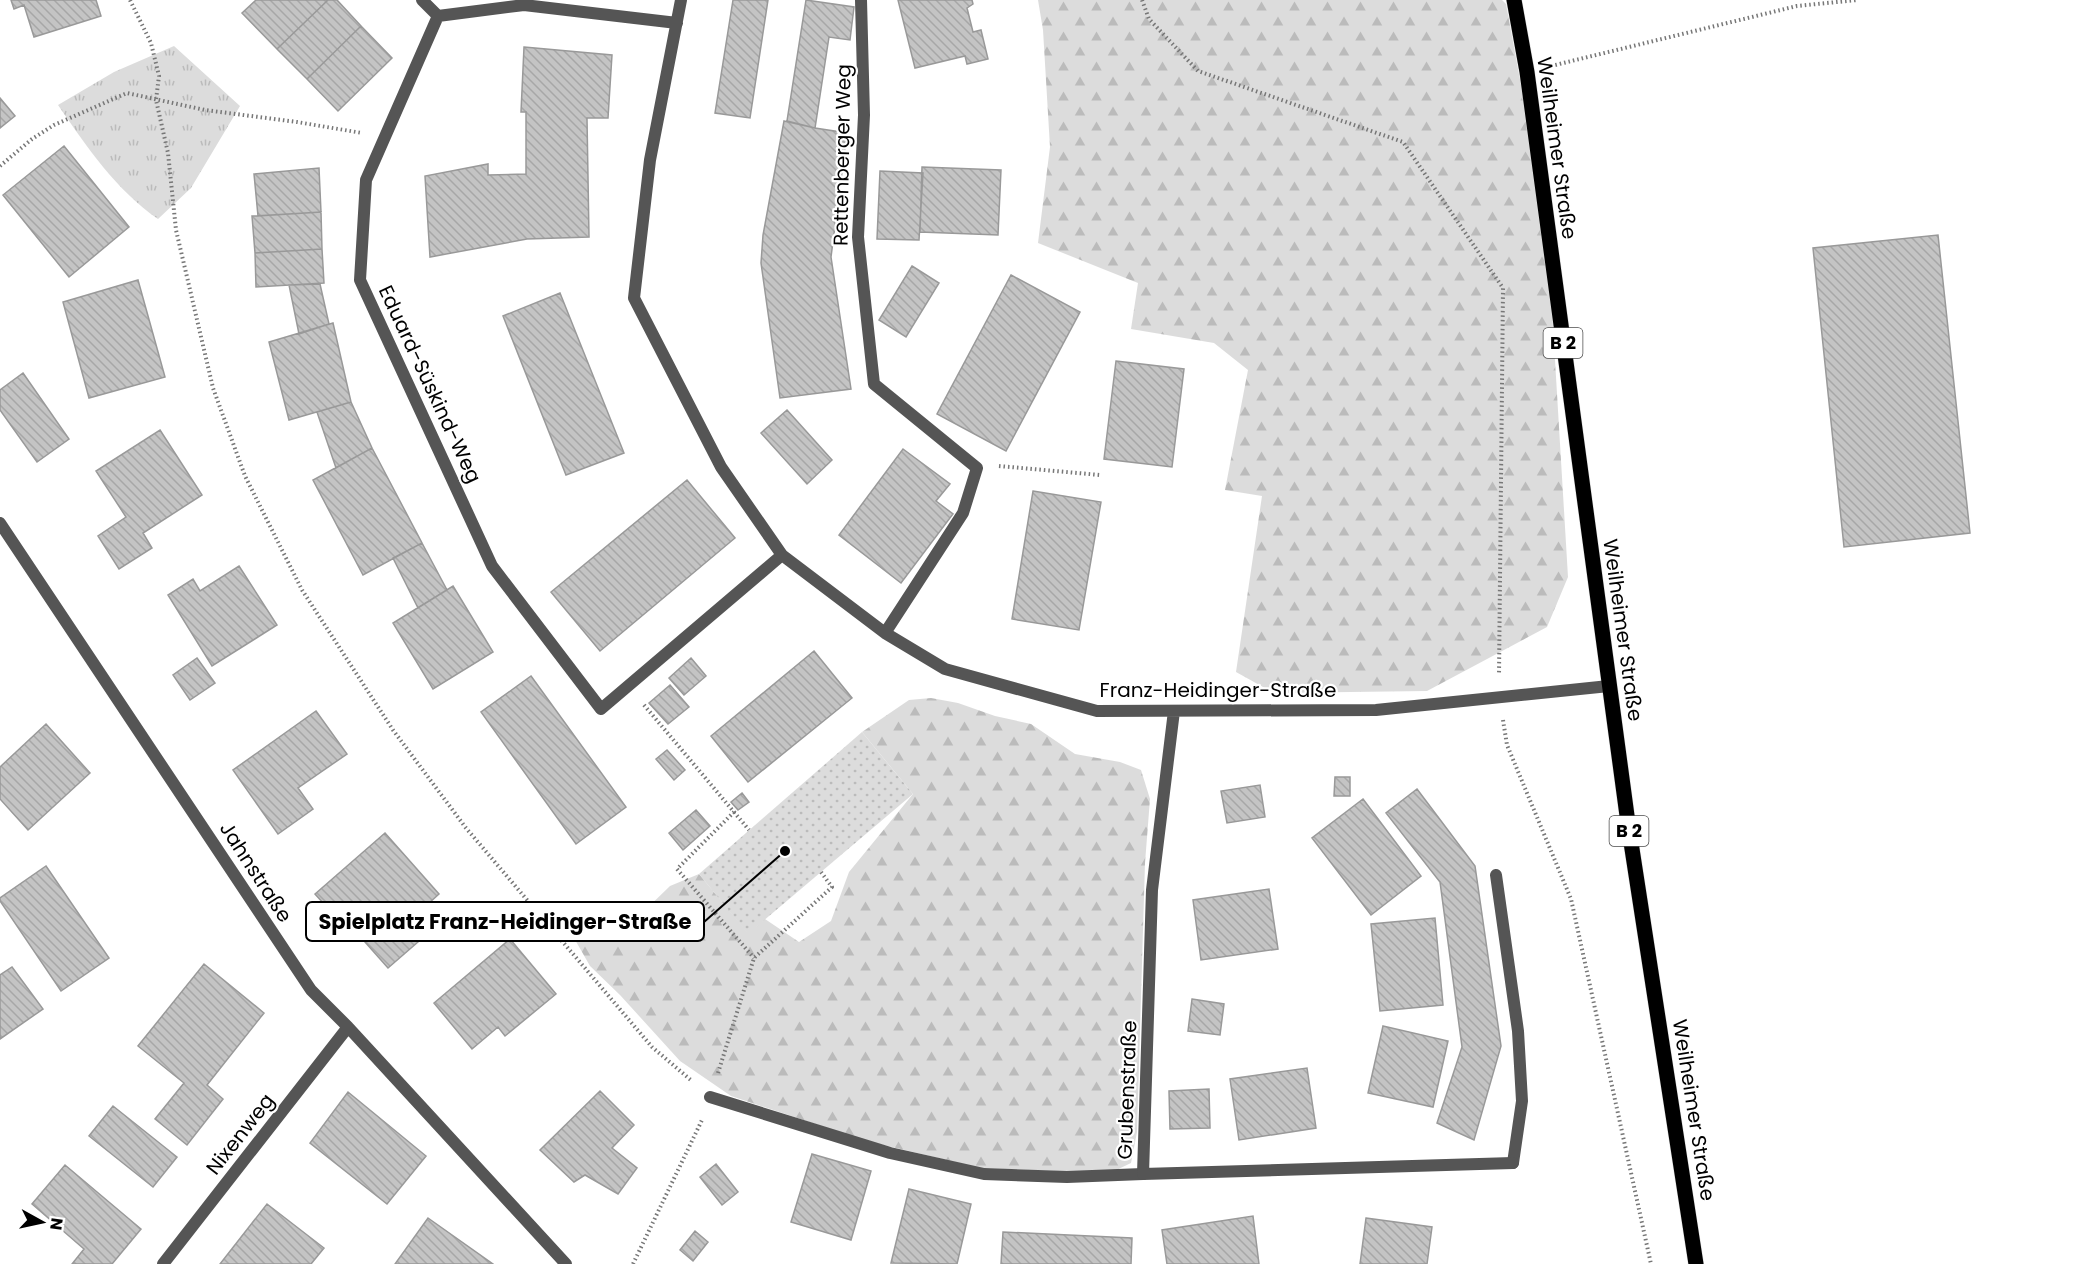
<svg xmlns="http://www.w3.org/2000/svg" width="2076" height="1264" font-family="Poppins,sans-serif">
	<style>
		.grass { fill: url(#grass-tufts) }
		.forest { fill: url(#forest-firs) }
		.park { fill: url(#park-dots) }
		.building { fill: url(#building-back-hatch); stroke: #999; stroke-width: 1.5 }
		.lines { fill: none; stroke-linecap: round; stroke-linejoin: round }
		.primary-casing { stroke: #dbdbdb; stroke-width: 16 }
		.path { stroke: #777; stroke-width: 4; stroke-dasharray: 1.5 3; stroke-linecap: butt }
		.service { stroke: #555; stroke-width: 12 }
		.minor { stroke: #555; stroke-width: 12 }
		.primary { stroke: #000; stroke-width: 15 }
		.labels { text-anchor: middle; stroke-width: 4.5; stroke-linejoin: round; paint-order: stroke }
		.shield { fill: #fff; stroke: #4c4c4c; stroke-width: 1.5 }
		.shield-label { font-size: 18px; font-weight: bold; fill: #000 }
		.street-label { font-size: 20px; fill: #000; stroke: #fff }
		.leader { fill: none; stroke: #000; stroke-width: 2 }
		.callout-dot { fill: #000; stroke: #fff; stroke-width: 2 }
		.callout { fill: #fff; stroke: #000; stroke-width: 2 }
		.callout-label { font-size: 21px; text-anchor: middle; font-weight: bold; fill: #000 }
	</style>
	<defs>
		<pattern id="grass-tufts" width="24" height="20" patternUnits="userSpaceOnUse" patternTransform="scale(1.5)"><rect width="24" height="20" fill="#dcdcdc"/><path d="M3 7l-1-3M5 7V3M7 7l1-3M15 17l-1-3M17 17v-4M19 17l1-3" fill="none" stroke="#bbb"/></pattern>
		<pattern id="forest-firs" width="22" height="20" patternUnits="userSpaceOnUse" patternTransform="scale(1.5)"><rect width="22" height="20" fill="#dcdcdc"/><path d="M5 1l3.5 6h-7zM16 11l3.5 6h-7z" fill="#bbb"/></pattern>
		<pattern id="park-dots" width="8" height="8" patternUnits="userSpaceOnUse" patternTransform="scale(1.5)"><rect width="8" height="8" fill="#dcdcdc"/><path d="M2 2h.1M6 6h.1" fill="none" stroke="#bbb" stroke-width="1.8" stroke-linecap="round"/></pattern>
		<pattern id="building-back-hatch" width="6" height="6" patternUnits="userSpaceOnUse" patternTransform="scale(1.5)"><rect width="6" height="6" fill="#c4c4c4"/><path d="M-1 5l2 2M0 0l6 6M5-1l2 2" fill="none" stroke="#a7a7a7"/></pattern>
	</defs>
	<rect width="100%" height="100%" fill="#fff"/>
	<path class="grass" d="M174,46l66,60 -49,82 -33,31c-42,-29 -71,-72 -100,-114l56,-33z"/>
	<path class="forest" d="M1038,0h464l4,4 17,92 26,164 19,317 -21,50 -120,64 -153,2 -38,-21 26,-176 -37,-6 23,-120 -34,-27 -83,-14 7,-46 -100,-40 12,-96 -7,-117z
		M931,698l27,5 37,13 36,8 44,30 45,8 21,8 9,29 -5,64 -8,269 -6,31 -21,10 -130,-5 -113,-27 -136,-45 -51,-35 -60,-66 -30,-29 -20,-35 23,-16 42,5 35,-34 29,-12 49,59 17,-14 34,23 32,-21 18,-49 64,-78 -51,-62 47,-32z"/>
	<path class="park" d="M862,732l51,62 -165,140 -49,-60z"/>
	<path class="building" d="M11,0h85l5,16 -67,21 -10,-32 -10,4z
		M256,0h72l-51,49 -35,-36z
		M328,0h9l24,26 -54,53 -30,-30z
		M733,0h35l-18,118 -35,-5z
		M806,0l48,7 -4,33 -21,-3 -14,91 -28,-7z
		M898,0h74l1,4 -6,4 6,24 8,-2 7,29 -21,5 -2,-8 -50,12z
		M361,26l31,32 -54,53 -31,-32z
		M524,47l88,8 -4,63h-21l2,119 -62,2 -97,18 -5,-81 63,-12v11l38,-1v-62h-5z
		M0,98l15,18 -15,12z
		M784,121l31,7 32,5 -16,124 20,132 -71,9 -19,-135 2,-28z
		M64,146l65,81 -60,50 -66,-82z
		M922,167l79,3 -3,65 -78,-3z
		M319,168l2,44 -63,4 -4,-42z
		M880,171l43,2 -4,67 -42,-1z
		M321,212l1,37 -67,4 -3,-37z
		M1938,235l32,298 -126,14 -31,-299z
		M322,249l2,34 -68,4 -1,-34z
		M912,266l27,17 -33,54 -27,-17z
		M1011,275l69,37 -74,139 -69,-37z
		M138,280l27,97 -76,21 -26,-96z
		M320,284l9,40 -30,10 -10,-49z
		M560,293l64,160 -58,22 -63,-159z
		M333,323l18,79 -62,18 -20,-78z
		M1116,361l68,8 -12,98 -68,-8z
		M23,373l46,66 -32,23 -37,-52v-20z
		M351,402l21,46 -36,20 -19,-56z
		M787,410l45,50 -25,24 -46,-51z
		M160,430l42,65 -59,38 9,15 -33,21 -21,-33 28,-19 -30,-46z
		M372,448l50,95 -59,32 -50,-95z
		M903,449l47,35 -14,17 17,13 -52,69 -62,-48z
		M687,480l48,58 -135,113 -49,-59z
		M1033,491l68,11 -22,128 -67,-11z
		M422,543l25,47 -29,18 -25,-50z
		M239,566l38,59 -65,41 -44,-71 25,-16 7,12z
		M453,586l40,66 -60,37 -40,-66z
		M814,651l38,47 -104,84 -37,-46z
		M197,658l18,25 -25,17 -17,-25z
		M691,658l15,18 -22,19 -15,-17z
		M531,676l95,131 -50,37 -95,-132z
		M670,685l19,22 -21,17 -19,-21z
		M316,711l31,43 -49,34 15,21 -35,25 -45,-64z
		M46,724l44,49 -62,57 -28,-31v-32z
		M667,750l18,20 -11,10 -18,-21z
		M1335,777h15v19h-16z
		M1260,785l5,32 -38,6 -6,-32z
		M1417,789l58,77 26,180 -27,94 -37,-17 25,-76 -22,-165 -54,-69z
		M742,793l7,9 -11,8 -7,-8z
		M1363,799l58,77 -50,39 -59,-77z
		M696,810l14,16 -27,24 -14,-17z
		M385,833l54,61 -35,32 14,16 -30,26 -31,-35 -4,3 -38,-42z
		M46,866l63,92 -48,33 -61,-90v-3z
		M1269,889l9,60 -77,11 -8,-60z
		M1435,918l8,87 -63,6 -9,-87z
		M510,939l46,55 -51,42 -7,-9 -26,22 -38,-46z
		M204,964l60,49 -57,72 16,14 -36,46 -32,-26 29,-36 -46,-37z
		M12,967l31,42 -43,30v-64z
		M1192,999l32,5 -4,31 -32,-4z
		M1383,1026l65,15 -15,66 -65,-14z
		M1307,1068l9,60 -77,12 -9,-61z
		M1209,1089l1,39 -40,1 -1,-38z
		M600,1091l34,34 -22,23 25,20 -19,26 -33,-19 -11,7 -34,-32z
		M348,1092l78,64 -39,48 -77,-61z
		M113,1106l64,51 -24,30 -64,-51z
		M812,1154l59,17 -20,69 -60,-18z
		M716,1164l22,28 -16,13 -22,-28z
		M65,1165l76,64 -29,35h-40l12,-15 -52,-45z
		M909,1189l62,15 -14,60 -66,-1z
		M267,1204l57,44 -13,16h-91z
		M1253,1216l6,48h-92l-5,-34z
		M428,1218l65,46h-98z
		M1366,1218l66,9 -5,37h-67z
		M695,1231l13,11 -15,19 -13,-11z
		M1003,1232l129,6 -1,26h-130z"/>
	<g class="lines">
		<defs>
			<path id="primary" d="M1514,0l13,72 101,751 68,441"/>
		</defs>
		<use href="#primary" class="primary-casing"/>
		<path class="path" d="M130,0l21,43 8,33 -3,24 12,53 8,77 37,158 32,88 57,114 91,140 73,98 186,219 40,34
			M1142,0l7,19 49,52 205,71 100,146 -4,386
			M1551,66l246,-60 60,-6
			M0,166l32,-27 22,-14 73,-32 78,17 92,12 65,11
			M999,466l101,9
			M644,705l90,107 -57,57 77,89
			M1503,720l4,25 64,154 80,365
			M734,812l15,18
			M718,1073l36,-115 78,-71 -11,-15
			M633,1264l69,-144"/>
		<path class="service" d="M1496,875l22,156 4,70 -9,62
			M710,1097l180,56 94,21 83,3 76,-3"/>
		<path class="minor" d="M422,0l16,16
			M681,0l-31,160 -16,138 87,169 61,88 103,78 60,36 152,42 279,-1 233,-24
			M861,0l3,115 -6,122 16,147 103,84 -14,45 -78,120
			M438,16l-72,164 -6,100 132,286 109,143 181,-154
			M438,16l86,-11 153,18
			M0,523l311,467 37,37 218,237
			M1174,711l-22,179 -9,284 370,-11
			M163,1264l185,-237"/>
		<use href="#primary" class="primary"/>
	</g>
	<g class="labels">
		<g class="shield">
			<rect x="1543.5" y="328" width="39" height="30" rx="4.5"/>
			<rect x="1609.5" y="816" width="39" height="30" rx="4.5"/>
		</g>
		<g class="shield-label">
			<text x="1563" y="349">B 2</text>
			<text x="1629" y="837">B 2</text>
		</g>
		<g class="street-label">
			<text transform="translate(1557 148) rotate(82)" y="7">Weilheimer Straße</text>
			<text transform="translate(842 155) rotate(-89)" y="7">Rettenberger Weg</text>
			<text transform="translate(430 384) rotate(65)" y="7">Eduard-Süskind-Weg</text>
			<text transform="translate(1623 630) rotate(82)" y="7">Weilheimer Straße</text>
			<text x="1218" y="697">Franz-Heidinger-Straße</text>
			<text transform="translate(256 872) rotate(57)" y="7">Jahnstraße</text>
			<text transform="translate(1127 1090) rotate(-88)" y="7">Grubenstraße</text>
			<text transform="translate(1694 1110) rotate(81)" y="7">Weilheimer Straße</text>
			<text transform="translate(240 1134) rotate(-52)" y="7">Nixenweg</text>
		</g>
	</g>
	<path class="leader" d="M785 851L704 922"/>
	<circle class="callout-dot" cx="785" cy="851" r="6"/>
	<rect class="callout" x="306" y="902" width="398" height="39" rx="6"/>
	<g class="callout-label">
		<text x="505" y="929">Spielplatz Franz-Heidinger-Straße</text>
	</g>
	<g transform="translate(42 1222) rotate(98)" stroke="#ffffff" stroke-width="4.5" paint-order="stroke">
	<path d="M0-4.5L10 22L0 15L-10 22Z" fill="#000000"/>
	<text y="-9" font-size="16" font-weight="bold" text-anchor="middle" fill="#000000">N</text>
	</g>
</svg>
